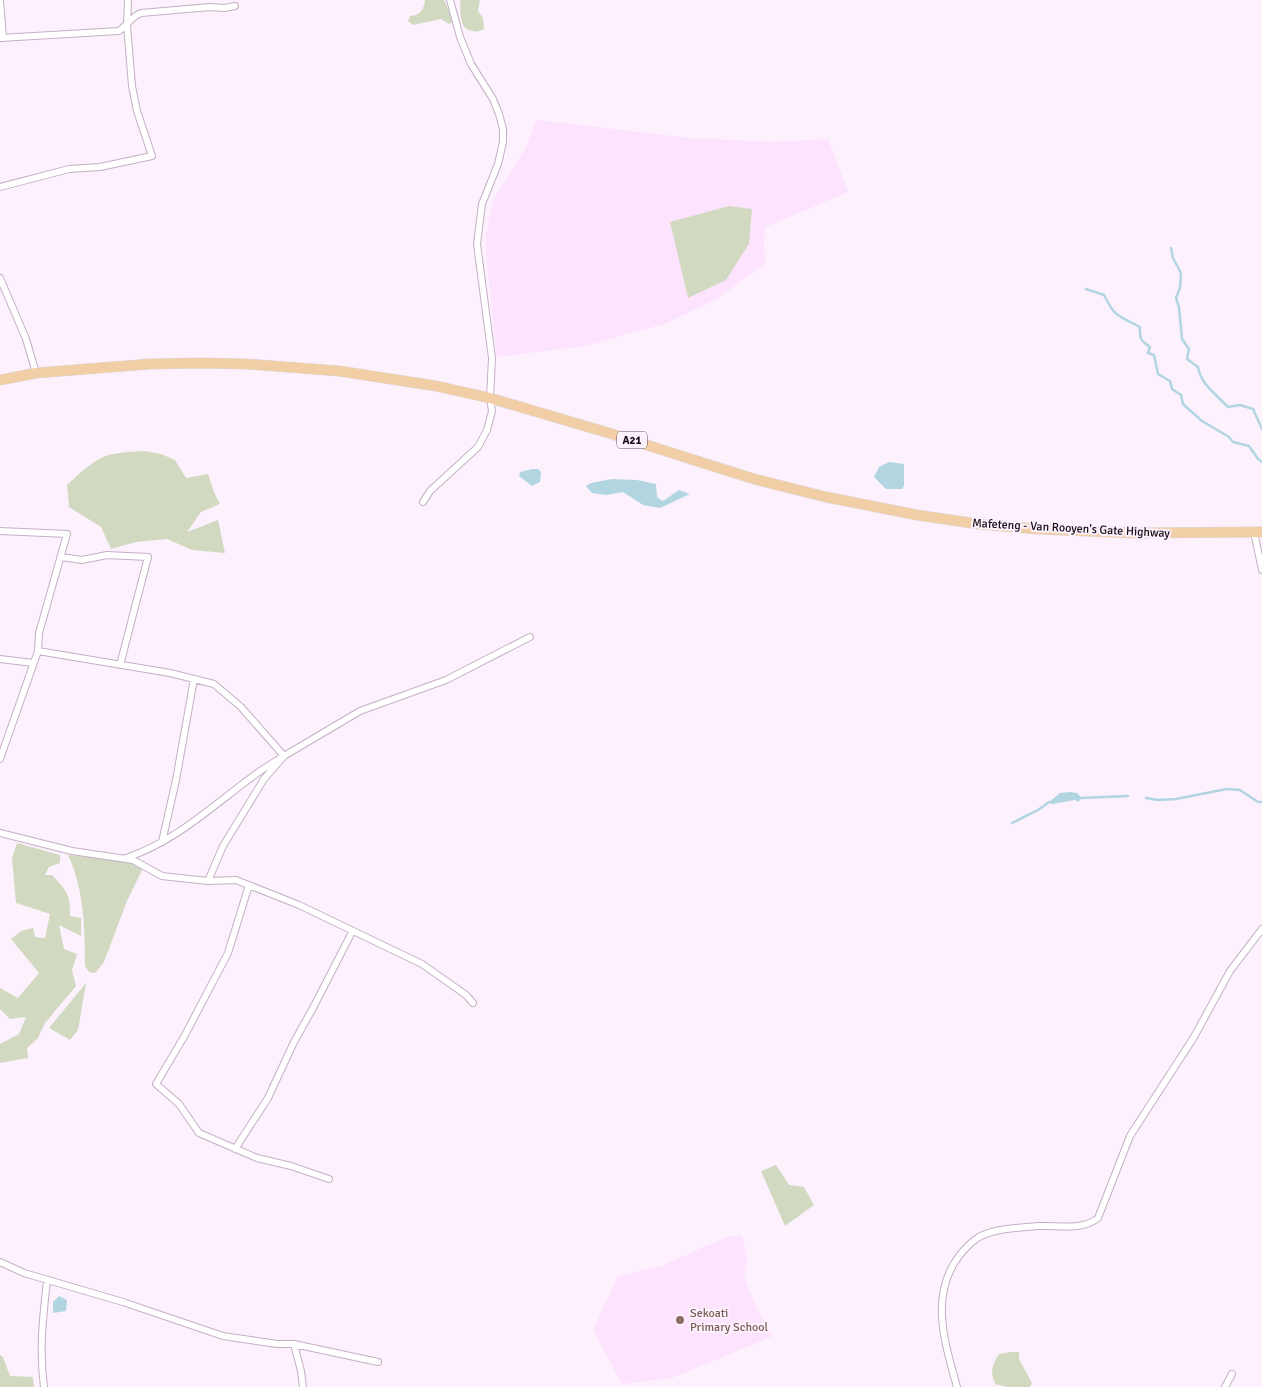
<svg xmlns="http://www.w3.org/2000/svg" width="1262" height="1387" font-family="Signika,sans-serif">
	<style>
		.built { fill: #fde3fe }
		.green { fill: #d1dac1 }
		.water { fill: #b1d6e1 }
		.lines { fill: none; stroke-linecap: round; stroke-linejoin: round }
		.stream { stroke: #b1d6e1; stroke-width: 2.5 }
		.minor-casing { stroke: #c3b0c4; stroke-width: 8 }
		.primary-casing { stroke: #d9d8d9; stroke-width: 11 }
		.minor { stroke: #fff; stroke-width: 6 }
		.primary { stroke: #f2cea6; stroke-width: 10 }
		.education-dot { fill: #8d6e63; stroke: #fdf1fe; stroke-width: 2 }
		.labels { text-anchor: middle; stroke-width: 4; stroke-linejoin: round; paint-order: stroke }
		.shield { fill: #fdf1fe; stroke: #5a515a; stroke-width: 1 }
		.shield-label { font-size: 11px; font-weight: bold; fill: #140d14 }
		.street-label { font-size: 12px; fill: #140d14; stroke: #fdf1fe }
		.education-label { font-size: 12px; fill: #785e54; stroke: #fdf1fe; text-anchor: start }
	</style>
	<rect width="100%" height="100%" fill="#fdf1fe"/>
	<path class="built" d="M536,120l155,18 81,4 56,-3 20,53 -82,35 -2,11 1,26 -47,34 -51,25 -82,23 -88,11 -11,-105v-17l7,-35 33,-52z
		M742,1235l5,23 -3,18 13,33 16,27 -101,42 -50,6 -29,-54 25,-54 43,-10 66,-29z"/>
	<path class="green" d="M425,0h19l7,16 4,5 -6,3 -8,-5 -28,6 -5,-4 2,-5c10,-1 14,-6 15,-16z
		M460,0h20l-2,11 5,7 1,11c-3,2 -7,3 -11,2 -15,-1 -12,-21 -13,-31z
		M729,206l23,3 -3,35 -23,36 -38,18 -18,-76z
		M144,451l17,3 14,6 11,18 22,-4 6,18 6,12 -19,8 -14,20 31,-12 7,33 -33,-3 -25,-11 -31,3 -25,7 -10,-22 -32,-20 -2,-22c10,-9 21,-20 34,-27 12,-6 29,-6 43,-7z
		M17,843l43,12v8l-11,4 -4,8h7c14,15 19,20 18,41l11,2v18l-22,-11 5,24 13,5 -5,16 4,16 -31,37 -7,15 -11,10 1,10 -28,5v-19l19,-10 7,-17 -16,2 -10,-10v-21l18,10 21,-25 -28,-34 10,-8 12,-3 2,9 10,1 5,-24 -34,-11 -4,-45z
		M68,855l58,6 17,7 -16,33 -23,61 -9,11 -6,-1 -4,-6c0,-37 -1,-77 -17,-111z
		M86,983l-8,47 -8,10 -21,-12z
		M776,1165l13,20 15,2 10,18 -29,21 -24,-55z
		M1010,1352h9v7l13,24 -2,4h-23l-12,-3c-5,-12 -3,-19 4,-30z
		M0,1355l3,2 7,19 23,1 1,10h-34z"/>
	<path class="water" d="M889,462l15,2v22l-2,3h-16l-12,-12 5,-10z
		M532,469h6l3,3 -1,10 -8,4 -13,-10 1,-4z
		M612,479l25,1 19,4 1,13 6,4 16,-11 11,4 -30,14 -17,-3 -20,-13 -16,3 -15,-2 -6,-7 5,-3z
		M1070,792l7,1 5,5 -4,4 -3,-2 -22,4 -5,-1 12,-10z
		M59,1296l8,4 -1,11 -13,2v-11z"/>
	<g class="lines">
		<path class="stream" d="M1171,248l2,10 8,15 -1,15 -4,10 3,9 3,32 7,10 -2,10 11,8c3,18 18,27 30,40l12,-2 13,4 9,20
			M1086,289l18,6c12,24 14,20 36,32 -1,11 1,14 10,20l-2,6 6,2 4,19 12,7 2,8 9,6 2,9 19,17 27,16 4,5 16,4 9,13 4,3
			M1081,798l47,-2
			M1146,798l12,2 18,-1 51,-10 13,1 18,12h4
			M1012,823l26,-13 11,-8"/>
		<defs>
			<path id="minor" d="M0,0l3,38
				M0,38l119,-7c8,-6 12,-14 22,-18l69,-6 14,1 11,-2
				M0,187l69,-18 31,-2 52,-11 -15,-45 -5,-25 -5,-61 1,-25
				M0,278l26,61 10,34
				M423,502l7,-11 48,-44 9,-17 5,-19 -2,-13 2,-40 -15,-114 5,-40 16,-40 5,-22v-13l-4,-15 -6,-15 -22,-35 -11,-27 -10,-37
				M0,531l67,3 -28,99 -1,18 -38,108
				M1254,532l8,38
				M61,557l21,3 25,-5 41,2 -28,108
				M38,651l132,22 44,11 27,23 43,49c-11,7 -22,13 -32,21 -42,31 -76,64 -126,81
				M0,659l33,4
				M0,833l72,18 61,9 29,16 46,5 28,-1 63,25 123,59 44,31 7,8
				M162,842l14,-62 18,-101
				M208,881l15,-35 41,-67 20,-23 76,-45 86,-31 84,-43
				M249,885l-21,68 -43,82 -29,49 23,20 20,29 58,25 34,8 38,13
				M235,1149l33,-51 26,-56 19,-34 39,-76
				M0,1262l24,11 99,29 100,34 54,8h17l84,18
				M294,1344l7,27 2,16
				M44,1387c-5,-37 -1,-70 3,-107
				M957,1387c-12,-44 -28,-91 2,-131 6,-8 12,-14 20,-19 17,-9 40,-9 59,-11 20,-1 44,5 60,-8l32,-82 64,-99 36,-66 32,-42
				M1225,1387l7,-13"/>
			<path id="primary" d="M0,380l36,-7 114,-9 51,-1 45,1 93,7 97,15 54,12 122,36 142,45 72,18 91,18 61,9 59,5 96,4 129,-1"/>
		</defs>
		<use href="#minor" class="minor-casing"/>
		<use href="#primary" class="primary-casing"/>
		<use href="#minor" class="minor"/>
		<use href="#primary" class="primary"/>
	</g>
	<circle class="education-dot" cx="680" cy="1320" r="5"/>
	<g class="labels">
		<rect class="shield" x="617" y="431.5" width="30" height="17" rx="4"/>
		<g class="shield-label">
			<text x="632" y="444">A21</text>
		</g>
		<g class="street-label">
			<text transform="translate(1071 528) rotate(3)" y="4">Mafeteng - Van Rooyen's Gate Highway</text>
		</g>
		<g class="education-label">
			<text x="690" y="1317">Sekoati<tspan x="690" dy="14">Primary School</tspan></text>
		</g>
	</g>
</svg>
